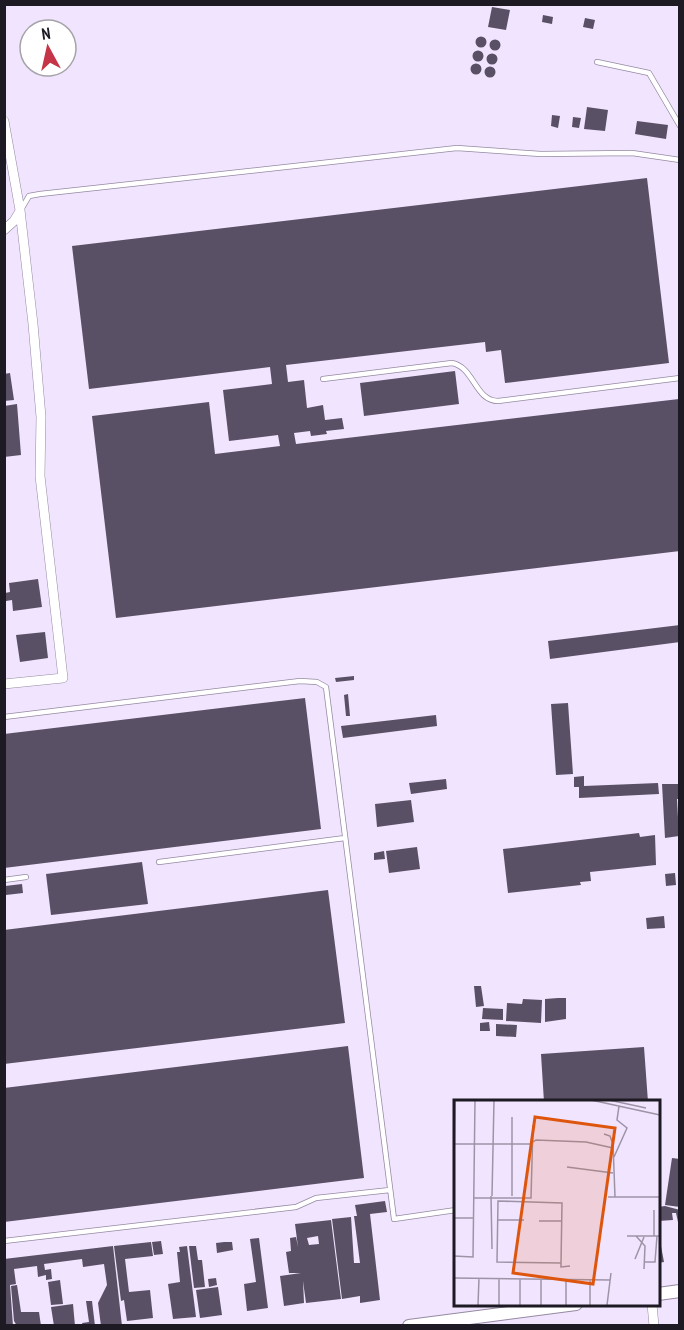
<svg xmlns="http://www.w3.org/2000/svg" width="684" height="1330" font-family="'PT Sans Narrow',sans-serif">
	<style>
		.building { fill: #5a5065; fill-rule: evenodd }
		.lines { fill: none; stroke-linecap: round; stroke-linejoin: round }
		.service-casing { stroke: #958aa2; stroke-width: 6 }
		.minor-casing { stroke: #958aa2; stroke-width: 10 }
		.tertiary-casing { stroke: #958aa2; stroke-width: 14 }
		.service { stroke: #fff; stroke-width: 4.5 }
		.minor { stroke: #fff; stroke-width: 9 }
		.tertiary { stroke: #fff; stroke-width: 12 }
		.inset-road { fill: none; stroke: #9d93a6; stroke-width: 1.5 }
		.view { fill: #de560d; fill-opacity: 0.15; stroke: #de560d; stroke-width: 3 }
		.inset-edge { fill: none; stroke: #1e1a23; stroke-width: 3 }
	</style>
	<rect width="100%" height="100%" fill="#f1e4fe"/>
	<path class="building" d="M492,7l18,3 -4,20 -18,-3z
		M543,15l10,2 -1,7 -10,-2z
		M585,18l10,2 -2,9 -10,-2z
		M475.5 42a5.5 5.5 0 1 1 11 0a5.5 5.5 0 1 1-11 0Z
		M489.5 45a5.5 5.5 0 1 1 11 0a5.5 5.5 0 1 1-11 0Z
		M472.5 56a5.5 5.5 0 1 1 11 0a5.5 5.5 0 1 1-11 0Z
		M486.5 59a5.5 5.5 0 1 1 11 0a5.5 5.5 0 1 1-11 0Z
		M470.5 69a5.5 5.5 0 1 1 11 0a5.5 5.5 0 1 1-11 0Z
		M484.5 72a5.5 5.5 0 1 1 11 0a5.5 5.5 0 1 1-11 0Z
		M587,107l21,3 -3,21 -21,-2z
		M552,115l8,1 -2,12 -7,-2z
		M573,117l8,1 -2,10 -7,-1z
		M637,121l31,4 -2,14 -31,-5z
		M647,178l22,185 -164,20 -4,-33 -15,2 -1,-10 -199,23 2,17 16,-2 3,28 16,-3 2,15 17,-2 2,11 -18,2 1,3 -16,2 -1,-5 -16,2 2,11 383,-45 1,152 -564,67 -24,-202 117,-14 6,52 65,-8 -2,-11 -49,6 -6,-51 49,-6 -2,-17 -181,22 -17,-143z
		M455,371l4,33 -95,12 -4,-33z
		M10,373l4,27 -10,1v-27z
		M17,404l4,51 -17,2v-51z
		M38,579l4,28 -29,4 -1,-11 -6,1 -1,-8 5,-1 -1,-9z
		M680,625v17l-130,17 -2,-18z
		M45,632l3,26 -28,4 -4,-27z
		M354,676v4l-18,2 -1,-4z
		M348,694l2,22h-4l-2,-21z
		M305,698l16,131 -317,39v-134z
		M568,703l5,71 -17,1 -5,-71z
		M436,715l1,11 -94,12 -2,-12z
		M584,776v10l74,-3 1,11 -80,4v-11h-5v-10z
		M446,779l1,10 -36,5 -2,-11z
		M662,784h18v15h-3l2,37 -14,2z
		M411,800l3,22 -37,5 -2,-23z
		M639,833l1,4 15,-2 1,30 -66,7 1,9 -11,1 1,3 -73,8 -5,-44z
		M417,847l3,22 -31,4 -3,-22z
		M384,851l1,8 -11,1v-7z
		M142,862l6,42 -97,11 -5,-41z
		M675,873l1,12 -10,1 -1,-12z
		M22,884l1,9 -17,2 -1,-9z
		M328,890l17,133 -341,41v-134z
		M664,916l1,12 -18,1 -1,-11z
		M474,986h7l3,20 -8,1z
		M558,998h8v21l-21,3v-23z
		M523,999l19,1 -1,23 -35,-2 1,-18 15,1z
		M483,1008l20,1v11l-21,-1z
		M489,1022l1,9h-10v-8z
		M496,1024l21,1 -1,12 -20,-1z
		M348,1046l16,132 -360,44v-134z
		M644,1047l4,55h-104l-3,-48z
		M672,1158l8,1v48l-15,-2z
		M385,1201l2,11 -17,2 10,86 -20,3v-7l-18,3 -10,-80 19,-2 3,46h6l-6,-47h3l-2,-11z
		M665,1206l15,4v21l-4,-18h-4l1,7 -15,1v-14z
		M331,1220l10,79 -35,4 -3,-22 1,22 -20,3 -4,-30 21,-3h-12l-3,-21 5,-1 -1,-13 6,-1 2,10 -3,-23zM318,1236l1,8 -10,1 -2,-7z
		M658,1230l6,32 -6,1z
		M259,1238l9,70 -21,3 -3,-27 12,-2 -6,-43z
		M161,1241l2,13 -9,1 -2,-13z
		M151,1242l2,14 -28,3 4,33 21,-2 3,28 -26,3 -3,-21 -3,1 -1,-8 -6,-47z
		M224,1242h8l1,8 -16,3 -1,-10z
		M113,1246l9,80h-21l-3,-23 9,-18 -3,-21 -21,3 -1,-8 -38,5 1,6 6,-1 1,10 -6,1v-5l-8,2 -1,-11 -23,3 2,15 -6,1 3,41h-9v-67z
		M187,1246l9,71 -23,2 -5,-35 12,-2 -3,-30h3l-1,-5z
		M189,1246h7l2,14h4l3,27 -11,1z
		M216,1278l1,7 -8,2 -1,-8z
		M60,1280l3,24 -12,1 -3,-23z
		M17,1285l4,27h18l2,14h-24l-3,-5 -3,-35z
		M218,1287l4,28 -22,3 -4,-28z
		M86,1301h6l3,25h-12l-1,-3 7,-1z
		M73,1304l2,22h-21l-3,-19z"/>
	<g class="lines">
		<defs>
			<path id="service" d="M597,62l52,11 31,53
				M22,208l7,-12 11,-2 417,-46 84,6 91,-1 48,7
				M323,379l129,-16c22,4 23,38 46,38l182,-23
				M4,717l296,-36 17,1 9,5 68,532 62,-9
				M159,862l186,-24
				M4,880l22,-3
				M4,1241l292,-34 20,-9 74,-8"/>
			<path id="minor" d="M4,121l16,89 13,114 8,93 -1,59 23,202 -59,6
				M4,230l10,-9 6,-10
				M652,1304l2,22"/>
			<path id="tertiary" d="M658,1294l22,-3
				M409,1326l167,-22"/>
		</defs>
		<use href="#service" class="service-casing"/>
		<use href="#minor" class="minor-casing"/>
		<use href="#tertiary" class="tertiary-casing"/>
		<use href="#service" class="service"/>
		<use href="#minor" class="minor"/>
		<use href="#tertiary" class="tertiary"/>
	</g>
	<g transform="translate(454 1100)">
		<rect width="206" height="206" fill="#f1e4fe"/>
		<path class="inset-road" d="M137,0l69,15M155,0l37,8M150,34l6,2 3,8 2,53M0,44h76l6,-4 50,2 27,6M160,57l13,-29 -10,-8 2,-14M0,65l1,-65M113,67l46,6M37,96l1,53M38,96l2,-96M58,96v-79M154,97h52M19,98h58l2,-73M0,118h19M43,120h27M85,121h23M173,136h33M182,136l9,10 -1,23M200,136v-26M0,156l19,1 2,-157M181,159l9,-22M190,162h11l2,-26M107,163l-64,-1 1,-61 64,2 -1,60v4l9,-1M0,178l156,2M24,205l1,-27M45,205v-26M66,205v-26M87,205v-26M112,205v-26M136,205v-25M153,205l4,-32"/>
		<path class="view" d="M81,17l80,11 -22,156 -80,-11z"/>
		<rect width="206" height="206" class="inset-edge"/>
	</g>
	<rect width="684" height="1330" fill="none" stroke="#1e1a23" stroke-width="12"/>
	<g transform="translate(48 48) rotate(352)"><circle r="28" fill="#ffffff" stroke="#a5a3a7" stroke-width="1.5"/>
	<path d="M0-4.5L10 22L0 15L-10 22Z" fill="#c53547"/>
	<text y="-9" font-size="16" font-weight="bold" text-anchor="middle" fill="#1e1a23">N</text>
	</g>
</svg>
